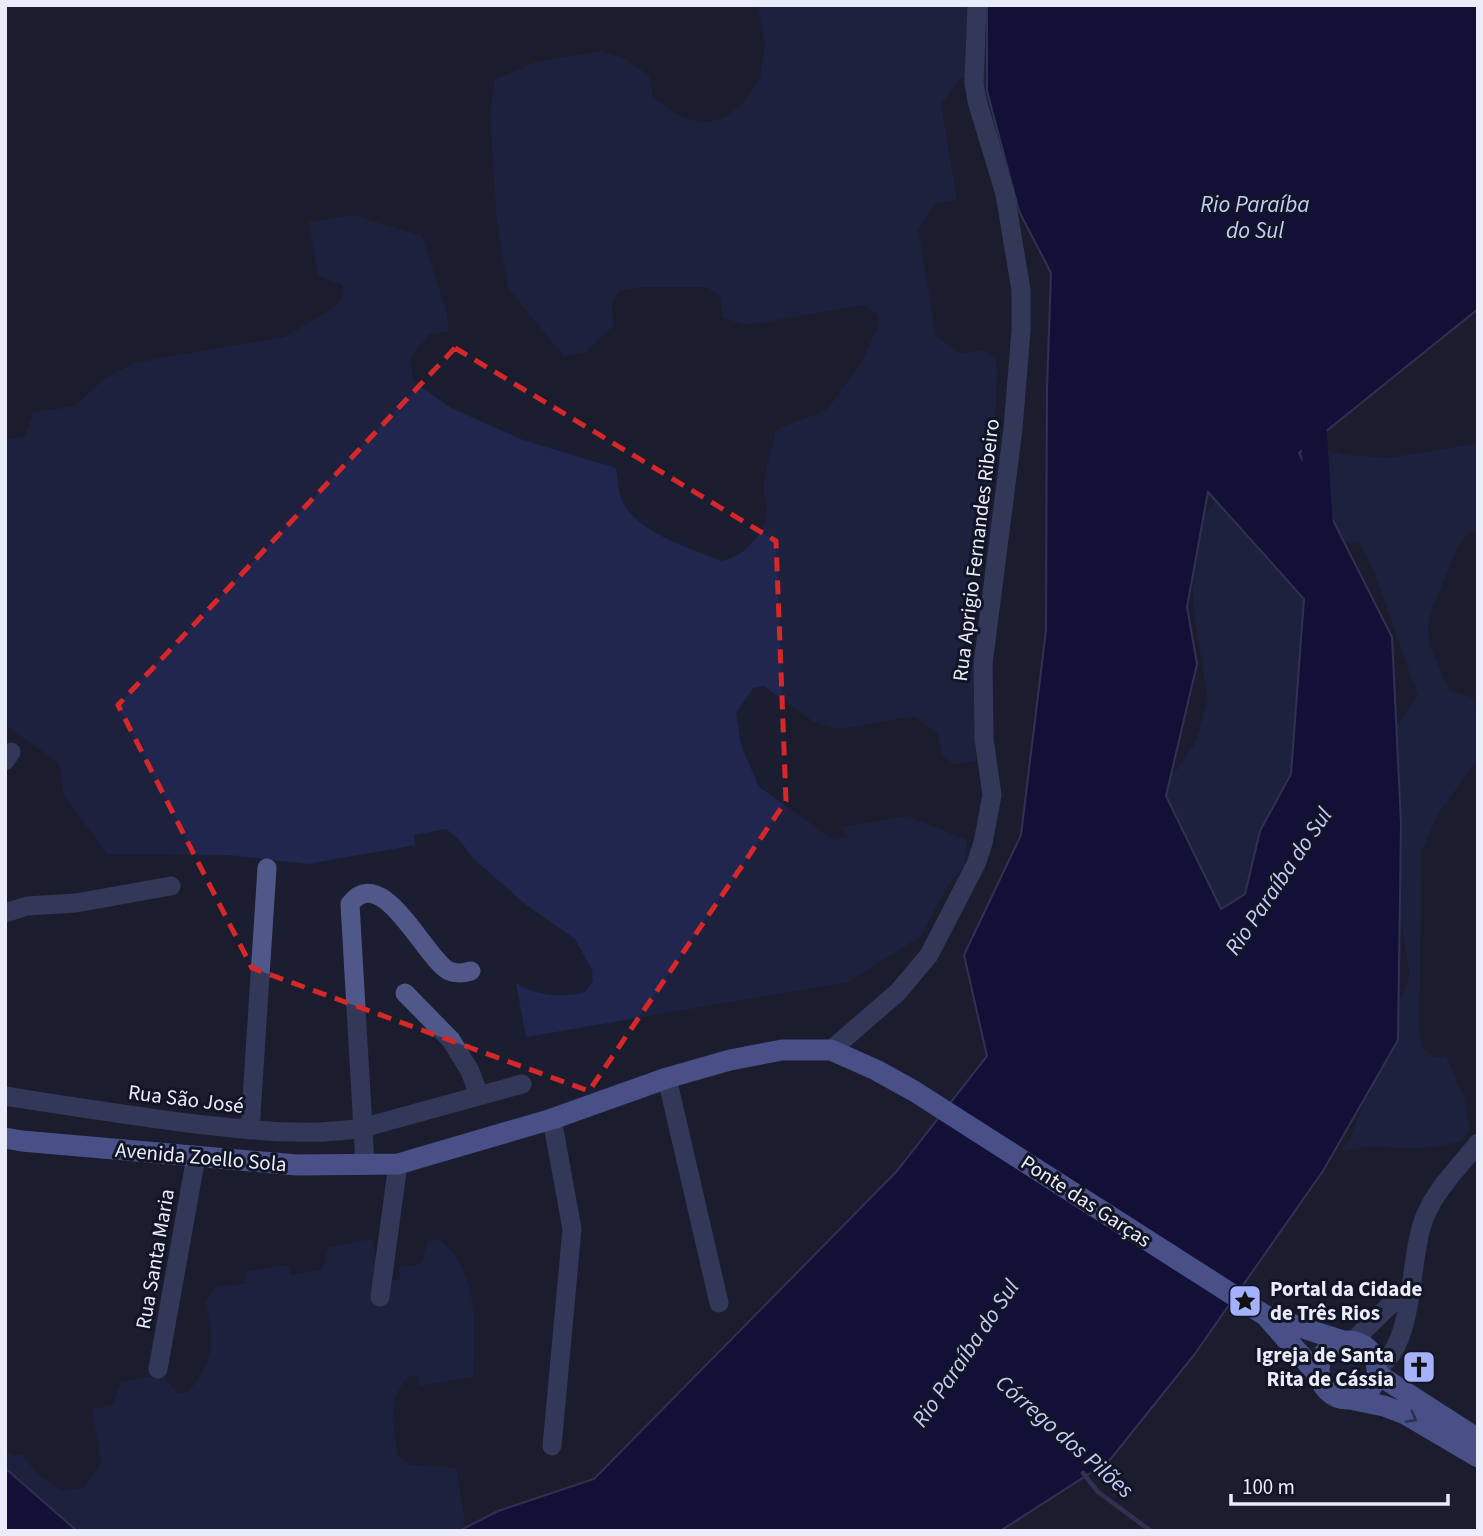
<svg xmlns="http://www.w3.org/2000/svg" width="1483" height="1536" font-family="'Source Sans 3',sans-serif">
	<style>
		.green { fill: #21264e }
		.water { fill: #0a0041; stroke: #4d4778; stroke-width: 2; fill-rule: evenodd }
		.lines { fill: none; stroke-linecap: round; stroke-linejoin: round }
		.stream { stroke: #4d4778; stroke-width: 4.5 }
		.river { stroke: #0a0041; stroke-width: 26 }
		.minor { stroke: #505889; stroke-width: 19 }
		.major { stroke: #808ef4; stroke-width: 21 }
		.oneway { stroke: #444b83 }
		.marked { fill: none; stroke: #d62828; stroke-width: 5; stroke-dasharray: 14 9; stroke-linejoin: round }
		.labels { text-anchor: middle; stroke-width: 6; stroke-linejoin: round; paint-order: stroke }
		.street-label { font-size: 21px; fill: #e9ecf9; stroke: #121526 }
		.poi-label { font-size: 21px; font-weight: bold; fill: #e9ecf9; stroke: #121526; text-anchor: start }
		.water-label { font-size: 23px; font-style: italic; fill: #c4cdf7; stroke: #121526 }
	</style>
	<rect width="100%" height="100%" fill="#1b1e30"/>
	<path class="green" d="M758,5h243l-17,25 12,75 17,31 -22,3 -22,-62 -10,2 -18,25 16,96 -21,4 -18,25 18,107 25,18 22,-4 13,10 1,10 -6,156 -19,88 4,147 -22,3 -12,-9 -4,-21 -25,-18 -75,13 -24,-7 -50,-36 -11,2 -17,25 5,32 18,42 75,53 11,-2 -2,-11 65,-11 59,24 -2,25 -17,20 -27,51 -73,46 -322,55 -10,-54c21,14 44,14 68,10l9,-12 -1,-11 -17,-31 -50,-35 -52,-46 -15,-20 -12,-9 -32,6 1,10 -107,19 -79,-9 -122,-1 -43,-59 -5,-32 -54,-38v-285l20,-3 8,-24 42,-7 29,-27 30,-16 151,-26 50,-30 9,-13 -2,-10 -24,-8 -9,-54 43,-7 70,21 24,74 3,21 -21,4 -18,25 4,22 37,26 72,32 93,28c2,10 2,24 6,33 15,32 68,47 99,60 24,-4 47,-29 46,-55 -1,-7 -4,-14 -3,-21 2,-19 8,-37 12,-55l51,-20 36,-50 16,-36 -2,-10 -13,-9 -117,20 -24,-7 -3,-22 -13,-9h-66l-22,4 -8,13 3,21 -28,27 -22,4 -56,-68 -11,-65 -7,-109 5,-34 41,-18 65,-11 23,7 25,18 4,22 25,17 23,8 22,-4 19,-15 18,-25 5,-34z
		M1474,444h4v87l-11,2c-11,17 -38,76 -39,96 0,21 14,43 22,62l23,7 5,26v26l-4,14 -36,50 -16,36 -3,178 4,21 12,9 11,-2 18,41 6,33 -9,12 -43,7 -45,-3 -32,5 9,-12 60,-165 -20,-118 -8,-110 36,-50 -44,-125 -16,-30 -11,2c-30,-22 -32,-59 -38,-93l11,-2 23,7 45,3z
		M1218,498l90,73 10,187 -100,193 -63,-177 21,-3 18,-26 14,-46 -14,-86 -3,-77z
		M372,1239l6,33 13,9 10,-2 -2,-11 22,-4 7,-23 10,-2c43,30 36,92 35,138l-54,9 -1,-11 -11,2c-21,29 -14,47 -9,79l13,9 45,3 9,54 -6,9h-413l-4,-25 -37,-39v-16l7,5 10,-2 15,20 25,17 21,-3 18,-25 -9,-54 21,-4 7,-23 43,-7 15,19 11,-2c27,-38 25,-45 17,-91l9,-13 32,-5 -2,-11 43,-7 3,10 31,-5 7,-23z
		M1325 1366a17 17 0 1 1 34 0a17 17 0 1 1-34 0Z"/>
	<path class="water" d="M987,5h491v304l-179,144 93,184 9,186 -3,217 -75,131 -129,184 -85,106 -109,70h-541l39,-20 96,-32 302,-307 91,-116 -23,-101 57,-120 25,-205 1,-242 4,-115 -32,-62 -32,-120zM1208,492l96,107 -13,175 -31,57 -15,63 -24,15 -55,-113 31,-132 -10,-57z
		M5,1468l72,63h-72z"/>
	<g class="lines">
		<path class="stream" d="M1083,1473l15,19 53,39"/>
		<path class="river" d="M1312,406l8,119"/>
		<path class="minor" d="M5,761l6,-9
			M5,913l22,-7 49,-3 95,-17
			M405,993l46,47 19,31 9,24
			M831,1050l67,-58 31,-37 47,-91 7,-21 9,-48 -8,-56 -1,-75 30,-235 8,-99v-40l-16,-96 -28,-93 -3,-18 3,-78
			M667,1078l52,225
			M5,1096c64,10 127,20 191,28 55,6 111,13 166,4l160,-44
			M552,1119l20,110 -20,217
			M250,1130l17,-262
			M365,1164l-15,-260c32,-43 75,55 99,67 7,3 15,2 22,0
			M380,1297l18,-133
			M1353,1341l39,-38 17,-13
			M158,1369l38,-212
			M1378,1370c4,-6 10,-11 14,-17 20,-30 19,-89 29,-125 10,-35 36,-58 57,-85"/>
		<path class="major" d="M5,1138l17,3 275,24 101,-1 154,-45 115,-41 63,-18 52,-10h49l45,20 38,21 352,225 53,60
			M1266,1316l77,25
			M1319 1370a29 29 0 1 1 58 0a29 29 0 1 1-58 0Z
			M1377,1374l101,65
			M1350,1399l34,7 21,8 73,43"/>
	</g>
	<defs><path id="oneway-chevron" d="M-2-3.5L2.5 0L-2 3.5" fill="none" stroke-width="1.6" stroke-linecap="round" stroke-linejoin="round" transform="scale(1.75)"/></defs>
	<use class="oneway" href="#oneway-chevron" transform="translate(1412 1418) rotate(29)"/>
	<path d="M0 0H1483V1536H0ZM455,348l321,193 10,260 -197,290 -337,-123 -134,-263z" fill="#1b1e30" fill-opacity=".55" fill-rule="evenodd"/>
	<path class="marked" d="M455,348l321,193 10,260 -197,290 -337,-123 -134,-263z"/>
	<defs>
		<symbol id="sight-square" viewBox="-11 -11 22 22"><rect x="-9" y="-9" width="18" height="18" rx="4" fill="#a4b2fc" stroke="#121526"/><path d="M0-6L1.8-2.2L6-1.7L2.9 1.2L3.7 5.4L0 3.3L-3.7 5.4L-2.9 1.2L-6-1.7L-1.8-2.2Z" fill="#111"/></symbol>
		<symbol id="church-square" viewBox="-11 -11 22 22"><rect x="-9" y="-9" width="18" height="18" rx="4" fill="#a4b2fc" stroke="#121526"/><path d="M-1.2-6h2.4v3.5h3.3v2.4h-3.3V6h-2.4V-.1h-3.3v-2.4h3.3Z" fill="#111"/></symbol>
	</defs>
	<g fill-rule="evenodd">
		<use href="#sight-square" x="1226" y="1282" width="38" height="38"/>
		<use href="#church-square" x="1400" y="1348" width="38" height="38"/>
	</g>
	<g class="labels">
		<g class="street-label">
			<text transform="translate(976 550) rotate(-83)" y="7">Rua Aprigio Fernandes Ribeiro</text>
			<text transform="translate(186 1099) rotate(7)" y="7">Rua São José</text>
			<text transform="translate(201 1157) rotate(5)" y="7">Avenida Zoello Sola</text>
			<text transform="translate(1086 1201) rotate(33)" y="7">Ponte das Garças</text>
			<text transform="translate(155 1259) rotate(-80)" y="7">Rua Santa Maria</text>
		</g>
		<g class="poi-label">
			<text x="1270" y="1296">Portal da Cidade<tspan x="1270" dy="24">de Três Rios</tspan></text>
			<text x="1394" y="1362" text-anchor="end">Igreja de Santa<tspan x="1394" dy="24">Rita de Cássia</tspan></text>
		</g>
		<g class="water-label">
			<text x="1255" y="212">Rio Paraíba<tspan x="1255" dy="26">do Sul</tspan></text>
			<text transform="translate(1278 881) rotate(-56)" y="8">Rio Paraíba do Sul</text>
			<text transform="translate(965 1353) rotate(-56)" y="8">Rio Paraíba do Sul</text>
			<text transform="translate(1065 1436) rotate(41)" y="8">Córrego dos Pilões</text>
		</g>
	</g>
	<rect width="1483" height="1536" fill="none" stroke="#e9ecf9" stroke-width="14"/>
	<path d="M1231 1494v10h217v-10" fill="none" stroke="#e9ecf9" stroke-width="3.5"/>
	<text x="1242" y="1494" font-size="21" fill="#e9ecf9" stroke="#121526" stroke-width="5" paint-order="stroke">100 m</text>
</svg>
